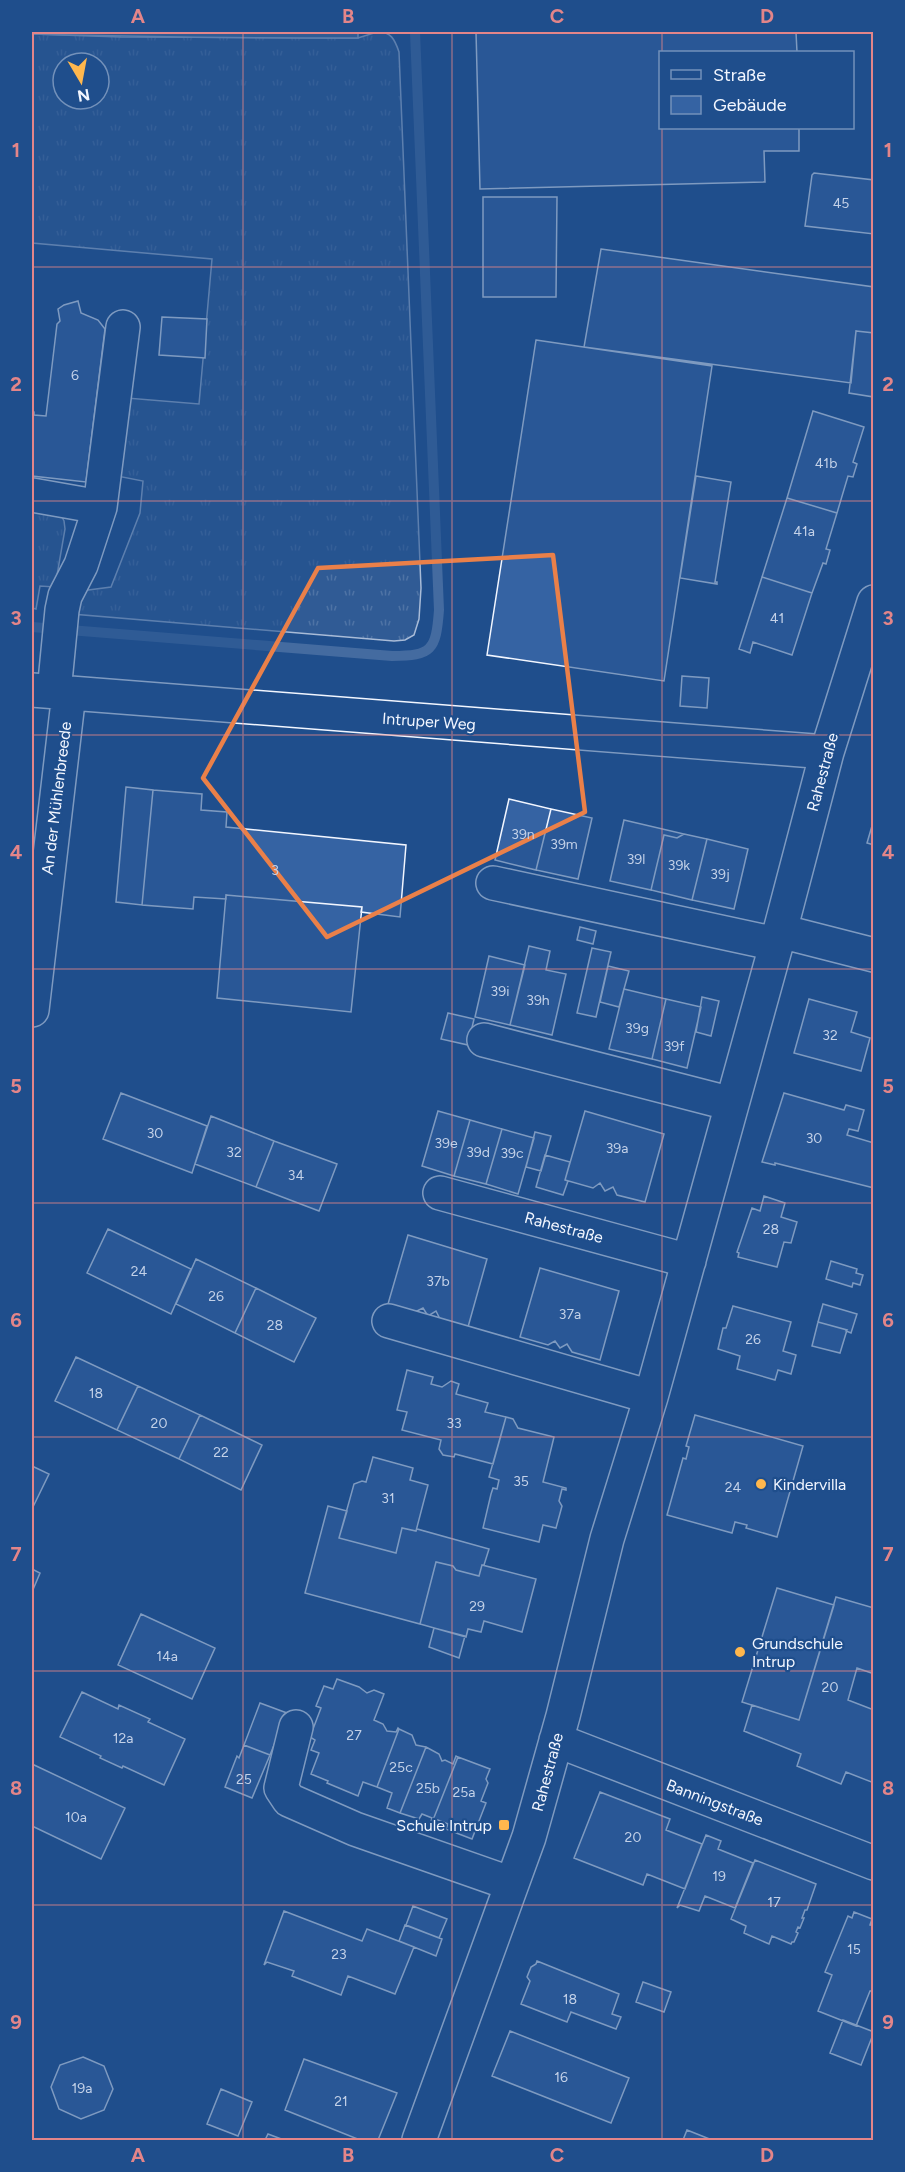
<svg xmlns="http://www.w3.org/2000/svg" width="905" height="2172" font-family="Figtree,sans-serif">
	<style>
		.grass { fill: url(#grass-tufts); stroke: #a8bbd7; stroke-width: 1.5; fill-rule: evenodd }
		.water { fill: #446ba0; stroke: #a8bbd7; stroke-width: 1.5 }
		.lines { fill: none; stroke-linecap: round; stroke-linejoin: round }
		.stream { stroke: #446ba0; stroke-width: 10 }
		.building { fill: #3563a3; stroke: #f2f6ff; stroke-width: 1.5 }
		.minor-casing { stroke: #f2f6ff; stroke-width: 36 }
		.minor { stroke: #1f4e8c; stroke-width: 33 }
		.marked { fill: none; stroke: #ea8049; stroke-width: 4.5; stroke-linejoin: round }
		.grid { fill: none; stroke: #e38589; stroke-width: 1.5; stroke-opacity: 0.55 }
		.poi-dot { fill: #ffb74d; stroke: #1f4e8c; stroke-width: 2 }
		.labels { text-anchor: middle; stroke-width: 4.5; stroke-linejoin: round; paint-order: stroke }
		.number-label { font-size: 14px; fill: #c3d1e8 }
		.street-label { font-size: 16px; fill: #f2f6ff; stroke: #1f4e8c }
		.poi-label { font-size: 16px; fill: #f2f6ff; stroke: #1f4e8c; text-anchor: start }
		.neatline { fill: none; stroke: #e38589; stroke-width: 2 }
		.grid-label { font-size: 20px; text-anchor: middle; font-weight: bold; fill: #e38589 }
	</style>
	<defs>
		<pattern id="grass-tufts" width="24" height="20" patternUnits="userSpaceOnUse" patternTransform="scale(1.5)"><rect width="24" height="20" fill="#305b95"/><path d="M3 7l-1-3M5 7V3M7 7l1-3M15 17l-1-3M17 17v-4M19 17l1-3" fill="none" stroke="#4e73a5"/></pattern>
	</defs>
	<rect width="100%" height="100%" fill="#1f4e8c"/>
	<path class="grass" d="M377,32c14,-1 18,8 22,20l22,536 -2,31 -5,16 -9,5 -11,1 -322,-27 9,-23 30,-4 29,-74 3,-32 -26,-5 10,-78 72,6 13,-145 -180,-16v-209l89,3 237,1zM63,63h36v36h-36z
		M32,503l28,10 4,8 1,8 -10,58 -15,-1 -4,23 -4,-1z"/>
	<path class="water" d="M32,32h326v6c-109,0 -218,-1 -326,-4z"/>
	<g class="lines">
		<path class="stream" d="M32,627l360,29c40,0 44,-6 47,-46l-24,-578"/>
	</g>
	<path class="building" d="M476,32h320l1,20h-137v76h139v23h-35l1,31 -285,7z
		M814,173l60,7v54l-69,-8 7,-51z
		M483,197h74l-1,100h-73z
		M601,249l273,38v46l-18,-2 -5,52 -267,-36z
		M78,301l3,12 17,7 7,9 -19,153 -54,-6v-65l2,1v3l12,1 11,-92 3,-3 -2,-12 6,-4z
		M162,317l45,2 -2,39 -46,-3z
		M856,331l18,2v64l-25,-4z
		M536,340l176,26 -48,315 -177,-26z
		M813,411l51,16 -11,35 4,2 -4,13 -5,-1 -11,37 -50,-15z
		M696,476l35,6 -16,100h2v2l-37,-6z
		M787,498l50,15 -11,36 4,1 -4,14 -3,-1 -11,30 -50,-16z
		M762,577l50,16 -20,62 -39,-13 -3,11 -11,-4z
		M682,676l27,2 -2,30 -27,-2z
		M126,787l27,3 -11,115 -26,-3z
		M153,790l49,4 -1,16 26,2 -1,15 180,18 -6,72 -39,-5 1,-5 -136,-12v4l-32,-2 -1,12 -51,-4z
		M509,799l42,10 -15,61 -41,-10z
		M551,809l41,9 -14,61 -42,-9z
		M874,819v26l-7,-2z
		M624,820l60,14 -7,4 -13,-3 -13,55 -41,-9z
		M684,834l23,5 -15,61 -41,-10 13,-55 13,3z
		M707,839l41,10 -14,60 -42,-9z
		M226,895l136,12 -11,105 -134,-14z
		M580,927l16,4 -3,13 -16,-4z
		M529,946l21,5 -4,19 20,4 -14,61 -42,-10z
		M592,948l19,4 -15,65 -19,-4z
		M489,956l36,9 -15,60 -35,-8z
		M608,966l21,5 -10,36 -19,-5z
		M624,989l42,10 -14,60 -43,-10z
		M702,997l17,4 -8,35 -15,-4z
		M666,999l35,8 -14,61 -35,-9z
		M809,999l48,13 -6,20 19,6 -9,33 -67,-18z
		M448,1013l26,6 -6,26 -27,-6z
		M121,1093l86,33 -15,47 -89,-34z
		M784,1093l60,17 2,-5 18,5 -6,21 -9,-2 -2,6 27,8v45l-99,-25v2l-13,-3z
		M438,1111l32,9 -16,56 -32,-10z
		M585,1111l79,23 -19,68 -28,-7 -4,-8 -8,4 -5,-8 -7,5 -28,-8z
		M211,1116l63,25 -18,46 -61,-23z
		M470,1120l32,9 -16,55 -32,-8z
		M502,1129l32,9 -16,56 -32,-10z
		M535,1132l16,4 -10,35 -15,-4z
		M274,1141l63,23 -18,47 -63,-24z
		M545,1155l25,7 -5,18 3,1 -5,14 -27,-8z
		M764,1196l21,7 -4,14 16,5 -6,21 -7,-1 -7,25 -39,-10 1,-4 -2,-1 15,-44 8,3z
		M108,1229l83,40 -20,45 -84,-41z
		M408,1235l79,24 -19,68 -28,-8 -4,-8 -8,5 -5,-8 -8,4 -27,-8z
		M196,1259l60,29 -21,45 -59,-29z
		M831,1261l26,8 -1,4 7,2 -3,10 -7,-2 -1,4 -26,-8z
		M540,1268l79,23 -19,69 -28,-8 -5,-8 -7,4 -5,-7 -7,4 -28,-8z
		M256,1288l60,30 -22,44 -59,-29z
		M823,1304l34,10 -6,19 -5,-2 1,-1 -29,-8z
		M733,1306l58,16 -8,29 13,4 -5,19 -13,-4 -3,10 -38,-11 3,-13 -22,-7 5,-21h3z
		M818,1322l29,8 -7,23 -28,-7z
		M76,1357l62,29 -21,44 -62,-29z
		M407,1370l26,7 -2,7 11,3 9,-6 8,3 -3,10 32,9 -3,9 21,5 -13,47 -38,-10 -1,3 -11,-2 -4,-6 2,-9 -39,-10 5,-18 -10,-2z
		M138,1386l62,29 -21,44 -62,-29z
		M200,1415l62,30 -21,45 -62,-31z
		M695,1415l108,31 -26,91 -31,-9 1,-3 -12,-3 -3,11 -65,-18 16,-57 3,1 3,-12 -3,-1z
		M506,1417l7,2 5,9 36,9 -11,45 23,6v2l-4,-1 -3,12 3,5 -6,22 -13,-3 -4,17 -56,-14 8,-34 2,-6 4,1 2,-9 -10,-3z
		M373,1457l40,11 -3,12 18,5 -12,46 -14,-3 -6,25 -57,-15 15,-54 8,-3 4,1z
		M32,1466l17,8 -17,35z
		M328,1506l19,5 -8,27 57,15 6,-25 14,3 1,-2 72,20 -5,16h-2l-3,11 -23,-6 -3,-4 -17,-4 -16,62 -115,-31z
		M436,1562l17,4 3,4 23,6 3,-11 54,14 -14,53 -38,-11 -3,11 -13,-3 -2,8 -46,-13z
		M32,1569l8,4 -8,19z
		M777,1588l57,17 -35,115 -57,-18z
		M836,1597l38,11v66l-17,-6 -9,32 26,10v73l-28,-11 -5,12 -44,-18 4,-12 -57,-23 8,-26 47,15z
		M141,1614l74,34 -23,51 -74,-34z
		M434,1628l31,8 -6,22 -30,-11z
		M337,1679l22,8 8,6 7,-3 10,4 -10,26 9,4 4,7 9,1 2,-4 1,1 -22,58 -14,-5 -5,14 -31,-13 1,-2 -17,-7 8,-21 -8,-3 4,-10 -5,-3 11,-29 -5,-2 8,-20 9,3z
		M82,1692l36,17 1,-4 31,14 -2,3 37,17 -21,46 -41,-19 -1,2 -22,-10 1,-2 -41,-19z
		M260,1703l27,10 -17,42 -26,-10z
		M399,1729l13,6 4,10 10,2 -26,66 -13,-5 5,-15 -15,-6z
		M244,1745l26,10 -18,43 -27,-11 12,-31 2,2z
		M426,1747l13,7 3,7 3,-1 8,4 3,-8 2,1 -27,68h-1l2,-7 -10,-4 -3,5 -19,-6z
		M458,1757l32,12 -4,10 2,4 -7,18 5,2 -14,36 -26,-10 2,-5 -13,-5 -4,6z
		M32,1764l93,44 -24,51 -69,-33z
		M600,1792l70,27 -4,11 36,14 -17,45 -38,-15 -4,11 -69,-27z
		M706,1835l15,6 -3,8 35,14 -18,45 -30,-12 -6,15 -19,-6 -3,3z
		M755,1860l61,24 -9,26h-2l-3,8h2l-4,10 -2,-1 -2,5 2,1 -4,9h-2l-1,2 -19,-8 -3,8 -25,-11 2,-7 -15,-7z
		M413,1906l34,13 -8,19 -33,-13z
		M284,1911l78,30 5,-12 47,18 -19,47 -47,-18 -7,19 -49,-19 2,-5 -27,-9 -3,3z
		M854,1912l18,7 -2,6 4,1v61l-2,4h-2l-14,35 -38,-15 14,-36 -7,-3 23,-56 4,2z
		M405,1925l37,14 -6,17 -37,-15z
		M537,1961l82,33 -7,20 9,3 -5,12 -45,-17 -4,10 -46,-18 9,-23 -3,-4 4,-10 5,-3z
		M643,1982l28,10 -7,20 -28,-10z
		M843,2020l31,12 -13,33 -31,-12z
		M510,2031l119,47 -18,45 -119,-47z
		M83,2057l21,9 9,23 -9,21 -23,9 -22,-10 -8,-22 9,-22z
		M304,2059l93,34 -19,47h-18l-75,-30z
		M221,2089l31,13 -14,34 -31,-12z
		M687,2130l25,10h-29z
		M268,2134l16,6h-19z"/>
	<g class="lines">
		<defs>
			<path id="minor" d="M32,495l68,12 -19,58 -16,31 -3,14 -8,82
				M100,507l23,-180
				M32,690l795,62
				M493,883l283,61
				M780,931l94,24
				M32,1010l37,-317
				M484,1040l248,64
				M440,1193l249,68
				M389,1321l262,76
				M296,1727l-15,61 8,12 66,29 157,55
				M556,1740l318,123
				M419,2140l110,-303 34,-121 44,-177 44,-142 129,-466 47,-179 47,-150"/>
		</defs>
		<use href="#minor" class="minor-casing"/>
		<use href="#minor" class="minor"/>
	</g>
	<path d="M0 0H905V2172H0ZM553,555l32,257 -258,125 -124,-159 115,-210z" fill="#1f4e8c" fill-opacity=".55" fill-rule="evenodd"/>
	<path class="marked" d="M553,555l32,257 -258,125 -124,-159 115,-210z"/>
	<path class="grid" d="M243,32v2108M452,32v2108M662,32v20M662,128v2012M32,267h842M32,501h842M32,735h842M32,969h842M32,1203h842M32,1437h842M32,1671h842M32,1905h842"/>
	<g class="poi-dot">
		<circle cx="761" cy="1484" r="6"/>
		<circle cx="740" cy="1652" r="6"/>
		<rect x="498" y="1819" width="12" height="12" rx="3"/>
	</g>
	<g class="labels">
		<g class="number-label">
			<text x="841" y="208">45</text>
			<text x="75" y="380">6</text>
			<text x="826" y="468">41b</text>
			<text x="804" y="536">41a</text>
			<text x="777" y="623">41</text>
			<text x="523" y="839">39n</text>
			<text x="564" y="849">39m</text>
			<text x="636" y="864">39l</text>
			<text x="679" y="870">39k</text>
			<text x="275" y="875">3</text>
			<text x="720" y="879">39j</text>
			<text x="500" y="996">39i</text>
			<text x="538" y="1005">39h</text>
			<text x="637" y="1033">39g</text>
			<text x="830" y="1040">32</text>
			<text x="674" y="1051">39f</text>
			<text x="155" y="1138">30</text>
			<text x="814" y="1143">30</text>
			<text x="446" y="1148">39e</text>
			<text x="617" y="1153">39a</text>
			<text x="234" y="1157">32</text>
			<text x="478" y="1157">39d</text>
			<text x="512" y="1158">39c</text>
			<text x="296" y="1180">34</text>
			<text x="771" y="1234">28</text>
			<text x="139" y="1276">24</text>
			<text x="438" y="1286">37b</text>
			<text x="216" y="1301">26</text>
			<text x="570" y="1319">37a</text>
			<text x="275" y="1330">28</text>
			<text x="753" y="1344">26</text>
			<text x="96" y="1398">18</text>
			<text x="159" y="1428">20</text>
			<text x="454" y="1428">33</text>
			<text x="221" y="1457">22</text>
			<text x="521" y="1486">35</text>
			<text x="733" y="1492">24</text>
			<text x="388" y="1503">31</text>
			<text x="477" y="1611">29</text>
			<text x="167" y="1661">14a</text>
			<text x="830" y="1692">20</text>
			<text x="354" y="1740">27</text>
			<text x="123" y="1743">12a</text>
			<text x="401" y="1772">25c</text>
			<text x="244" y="1784">25</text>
			<text x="428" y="1793">25b</text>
			<text x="464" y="1797">25a</text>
			<text x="76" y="1822">10a</text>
			<text x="633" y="1842">20</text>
			<text x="719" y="1881">19</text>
			<text x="774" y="1907">17</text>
			<text x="854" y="1954">15</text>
			<text x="339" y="1959">23</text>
			<text x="570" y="2004">18</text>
			<text x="561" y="2082">16</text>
			<text x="82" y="2093">19a</text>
			<text x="341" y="2106">21</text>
		</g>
		<g class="street-label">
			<text transform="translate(429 721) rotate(4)" y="6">Intruper Weg</text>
			<text transform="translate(822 772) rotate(-75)" y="6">Rahestraße</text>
			<text transform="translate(56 798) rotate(-83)" y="6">An der Mühlenbreede</text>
			<text transform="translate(564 1227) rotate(15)" y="6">Rahestraße</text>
			<text transform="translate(547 1772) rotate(-75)" y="6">Rahestraße</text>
			<text transform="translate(715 1802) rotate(21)" y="6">Banningstraße</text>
		</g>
		<g class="poi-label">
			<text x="773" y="1490">Kindervilla</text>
			<text x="752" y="1649">Grundschule<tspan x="752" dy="18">Intrup</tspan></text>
			<text x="492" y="1831" text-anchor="end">Schule Intrup</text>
		</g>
	</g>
	<rect width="905" height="2172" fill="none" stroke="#1f4e8c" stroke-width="66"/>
	<rect x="659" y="51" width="195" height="78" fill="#1f4e8c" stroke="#7391ba" stroke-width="1.5"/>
	<rect x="671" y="70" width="30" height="9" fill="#1f4e8c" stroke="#7391ba" stroke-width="1.5"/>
	<text x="713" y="81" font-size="18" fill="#f2f6ff">Straße</text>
	<rect x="671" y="96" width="30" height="18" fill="#3563a3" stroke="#7391ba" stroke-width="1.5"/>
	<text x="713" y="111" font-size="18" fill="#f2f6ff">Gebäude</text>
	<g transform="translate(81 81) rotate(170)"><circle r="28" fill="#1f4e8c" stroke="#7391ba" stroke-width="1.5"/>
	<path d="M0-4.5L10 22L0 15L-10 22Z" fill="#ffb74d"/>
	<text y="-9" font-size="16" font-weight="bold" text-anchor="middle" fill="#f2f6ff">N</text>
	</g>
	<rect x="33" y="33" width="839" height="2106" class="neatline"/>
	<g class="grid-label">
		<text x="138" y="23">A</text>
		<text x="348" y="23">B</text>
		<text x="557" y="23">C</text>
		<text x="767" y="23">D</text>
		<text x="16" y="157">1</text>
		<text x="888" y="157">1</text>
		<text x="16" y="391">2</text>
		<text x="888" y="391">2</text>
		<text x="16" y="625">3</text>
		<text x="888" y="625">3</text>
		<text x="16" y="859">4</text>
		<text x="888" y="859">4</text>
		<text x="16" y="1093">5</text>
		<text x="888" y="1093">5</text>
		<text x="16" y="1327">6</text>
		<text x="888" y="1327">6</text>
		<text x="16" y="1561">7</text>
		<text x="888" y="1561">7</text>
		<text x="16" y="1795">8</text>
		<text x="888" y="1795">8</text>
		<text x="16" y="2029">9</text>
		<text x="888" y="2029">9</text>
		<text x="138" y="2162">A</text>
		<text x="348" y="2162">B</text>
		<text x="557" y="2162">C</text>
		<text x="767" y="2162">D</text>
	</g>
</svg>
